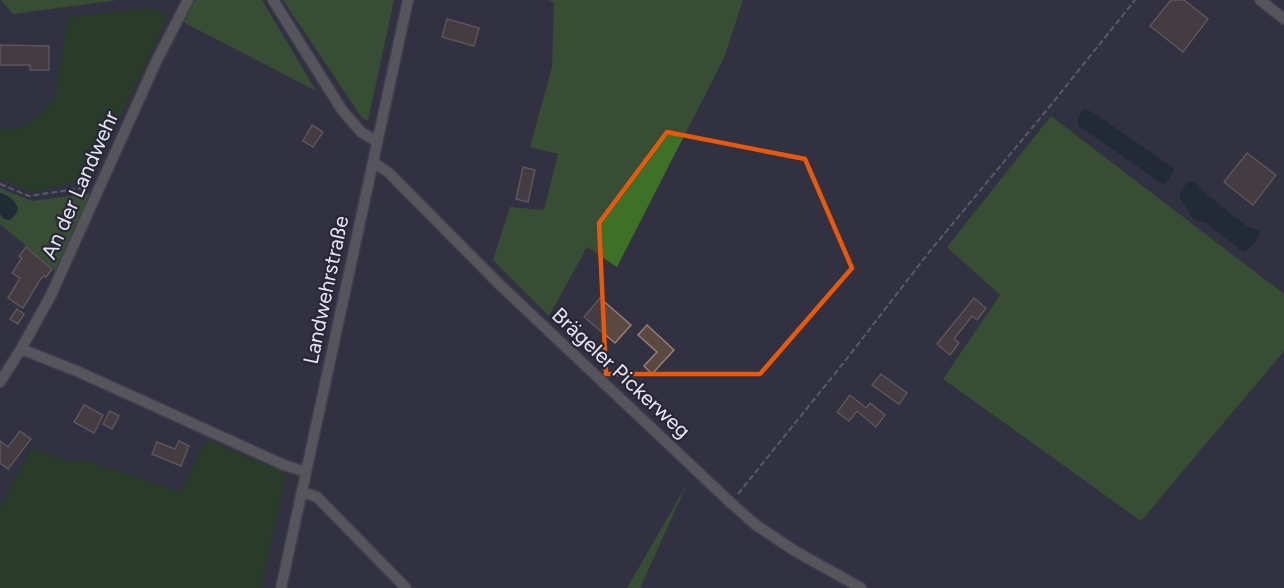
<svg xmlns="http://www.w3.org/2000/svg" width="1284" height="588" font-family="Figtree,sans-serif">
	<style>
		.green { fill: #21490c }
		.forest { fill: #3e7127 }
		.water { fill: #112226 }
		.building { fill: #5b4940; stroke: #958077; stroke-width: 1.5 }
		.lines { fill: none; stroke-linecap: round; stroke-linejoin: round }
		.minor-casing { stroke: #4f4e5d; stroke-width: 13 }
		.path { stroke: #8a8996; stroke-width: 2; stroke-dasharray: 6 3; stroke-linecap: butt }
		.minor { stroke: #81827a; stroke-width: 10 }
		.marked { fill: none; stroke: #e8590c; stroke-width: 4.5; stroke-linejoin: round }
		.labels { text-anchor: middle; stroke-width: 4.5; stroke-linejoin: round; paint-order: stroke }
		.street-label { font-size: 21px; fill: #e7e6f1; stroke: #282737 }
	</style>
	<rect width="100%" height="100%" fill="#323141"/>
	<path class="green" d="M151,8l17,8 -77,163 -59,13 -32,-13v-51l18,1 25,-17 12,-17 13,-78z
		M207,440l79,33 -25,115h-261v-80l32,-61 40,16 13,-3 95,32z"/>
	<path class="forest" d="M1,0h117l-105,14z
		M195,0h67l54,91 -133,-69z
		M283,0h111l-26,121 -6,-3z
		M549,0h194l-19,58 -107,209 -30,-20 -38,69 -56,-56 17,-53 34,3 14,-56 -28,-7 22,-80 2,-64z
		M1051,116l233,178v57l-143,170 -198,-142 57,-84 -53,-48z
		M0,188l32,13 60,-8 -36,78 -56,-47v-10l4,6 -1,-27h-3z
		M687,484l-47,104h-13z"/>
	<path class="water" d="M1085,109l9,4 78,54 2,4 -9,13 -4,-1 -82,-57c-3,-6 1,-13 6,-17z
		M1192,181l6,4 8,9 42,33 11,3 1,5 -7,9 -8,8 -4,-2 -35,-27 -11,-3 -5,-4c-1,-10 -10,-13 -11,-22l8,-11z
		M0,193c8,2 15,7 18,15l-2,6 -6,6 -6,-1 -4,-5z"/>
	<path class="building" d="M1171,0h13l24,19 -25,33 -33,-26z
		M447,19l32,9 -5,18 -32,-9z
		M0,45l49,1v24h-19v-5h-30z
		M312,125l11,7 -10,15 -10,-6z
		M1247,153l29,22 -23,30 -29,-23z
		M523,167l12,3 -7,32 -12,-3z
		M26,247l26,22 -6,8 -2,-1 -4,4 -17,28 -15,-10 12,-20 -8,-5 10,-15 -3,-2z
		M600,298l31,27 -16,18 -31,-26z
		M974,298l12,10 -9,12 -5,-4 -18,23 5,4 -9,12 -13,-11z
		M17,309l7,5 -6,10 -8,-5z
		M647,325l27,25 -22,24 -8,-8 13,-14 -19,-17z
		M881,374l26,19 -8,11 -27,-19z
		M850,395l16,13 4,-5 15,12 -9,12 -19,-16 -8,10 -12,-9z
		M84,405l19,10 -9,18 -20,-11z
		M110,411l9,5 -7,13 -9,-5z
		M20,431l11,8 -23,30 -8,-6v-22l8,6z
		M179,441l10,5 -8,20 -29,-12 5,-12 18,7z"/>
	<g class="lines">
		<defs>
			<path id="minor" d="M273,0l69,110 19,22 16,10
				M1260,0l24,19
				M373,162l16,11 112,113 230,217 25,22 39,26 66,37
				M21,349l58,23 205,93 22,7
				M0,382l21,-33 30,-54 105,-233 32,-62
				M302,492l15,5 89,91
				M281,588l127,-588"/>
		</defs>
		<use href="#minor" class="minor-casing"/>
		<path class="path" d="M0,184l29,12 60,-9
			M738,494l107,-133 85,-110 116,-140 89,-111"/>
		<use href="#minor" class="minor"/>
	</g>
	<path d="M0 0H1284V588H0ZM667,132l138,27 47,109 -92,106h-154l-7,-151z" fill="#323141" fill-opacity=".55" fill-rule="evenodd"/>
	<path class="marked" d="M667,132l138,27 47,109 -92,106h-154l-7,-151z"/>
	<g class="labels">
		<g class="street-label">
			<text transform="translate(80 185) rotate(-66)" y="7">An der Landwehr</text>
			<text transform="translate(326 290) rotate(-78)" y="7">Landwehrstraße</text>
			<text transform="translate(621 373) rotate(43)" y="7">Brägeler Pickerweg</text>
		</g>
	</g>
</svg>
